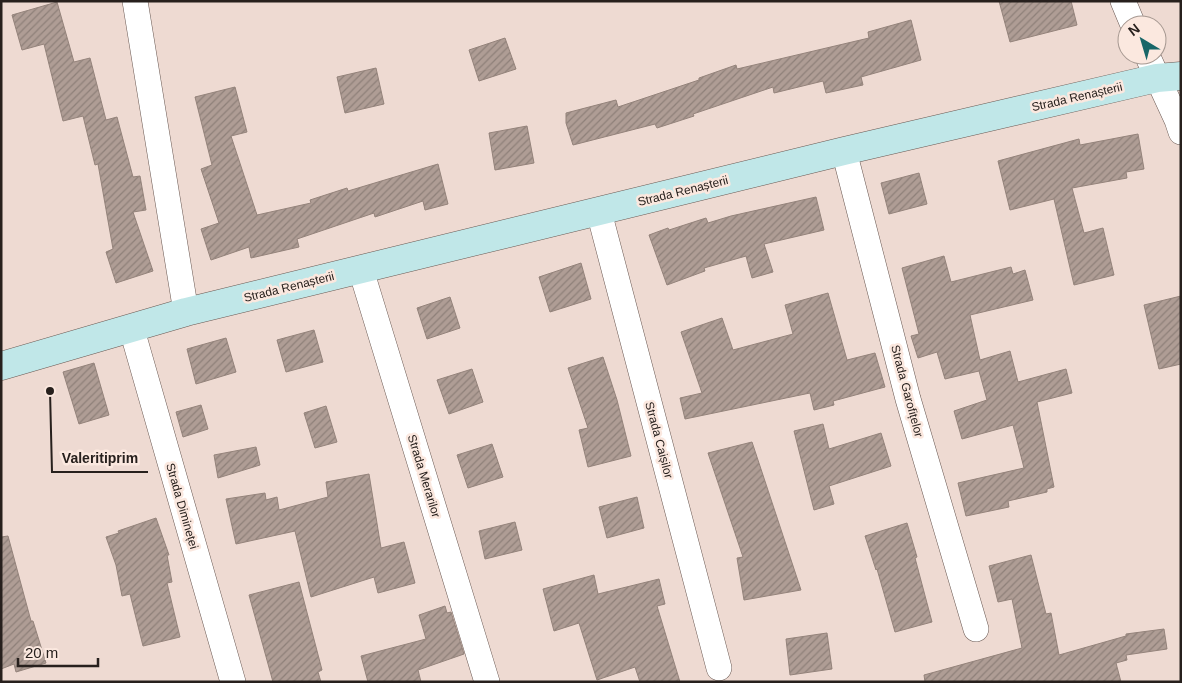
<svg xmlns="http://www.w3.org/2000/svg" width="1182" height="683" font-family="Helvetica,sans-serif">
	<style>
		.building { fill: url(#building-hatch); stroke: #94837b }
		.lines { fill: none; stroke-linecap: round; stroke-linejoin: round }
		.street-casing { stroke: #695852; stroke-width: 26 }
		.secondary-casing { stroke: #695852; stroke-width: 29 }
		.street { stroke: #fff; stroke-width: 25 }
		.secondary { stroke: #c0e7e8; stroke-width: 28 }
		.labels { text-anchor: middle; stroke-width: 5; stroke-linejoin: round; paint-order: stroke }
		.street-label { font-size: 12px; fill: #27201d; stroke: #fbe8df }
		.leader { fill: none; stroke: #27201d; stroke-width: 2 }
		.callout-dot { fill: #27201d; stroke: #fbe8df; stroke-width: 2 }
		.callout-label { font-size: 14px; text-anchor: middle; font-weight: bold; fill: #27201d; stroke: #fbe8df; stroke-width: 5; stroke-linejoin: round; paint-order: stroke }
	</style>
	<defs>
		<pattern id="building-hatch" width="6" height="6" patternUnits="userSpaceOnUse" patternTransform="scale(1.25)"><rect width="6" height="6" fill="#af9d95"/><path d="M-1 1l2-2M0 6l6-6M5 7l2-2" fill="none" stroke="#8e8079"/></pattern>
	</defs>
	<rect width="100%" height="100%" fill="#eedad2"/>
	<path class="building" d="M999,1h72l6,24 -67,17z
		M57,2l17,60 16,-4 16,62 11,-3 16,60 7,-1 6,34 -13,2 20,59 -37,12 -10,-31 7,-3 -15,-85 -3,1 -12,-49 -20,5 -19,-77 -22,6 -10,-35z
		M911,20l10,40 -60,17 2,8 -37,8 -3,-12 -49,12 -1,-6 -80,27 1,2 -37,12 -2,-4 -82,21 -7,-22v-10l50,-13 2,7 81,-27v-2l37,-13 1,4 132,-31 -1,-6z
		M505,38l11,31 -37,12 -10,-31z
		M376,68l8,36 -39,9 -8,-36z
		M235,87l12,45 -16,4 26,79 54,-12 -1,-3 37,-12 1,3 90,-27 10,40 -23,6 -2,-9 -48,16 -1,-4 -77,26 2,8 -48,11 -2,-11 -38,13 -10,-31 18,-6 -18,-54 11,-4 -17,-68z
		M527,126l7,37 -39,7 -6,-37z
		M1138,134l6,35 -18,3 1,6 -55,10 12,45 19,-5 11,47 -40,10 -20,-86 -44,11 -12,-49 81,-22 1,6z
		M919,173l8,31 -38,10 -8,-31z
		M816,197l8,33 -60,14 9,28 -21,6 -6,-22 -42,12 1,3 -38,14 -18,-50 19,-7 1,2 37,-12 2,5 23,-7z
		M944,256l7,26 60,-15 2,7 12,-4 8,30 -63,15 10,45 30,-9 8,31 48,-13 6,24 -35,9 17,85 -7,2v3l-39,9 1,6 -43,9 -8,-33 66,-15 -11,-43 -51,14 -8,-28 33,-11 -8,-29 -34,8 -8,-27 -19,6 -7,-22 8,-2 -17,-66z
		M581,263l10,36 -41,13 -11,-35z
		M828,293l19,67 28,-7 10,34 -52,14 1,4 -20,5 -4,-17 -125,26 -5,-21 22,-5 -21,-61 41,-14 11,32 60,-16 -8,-29z
		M1181,296v68l-22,5 -15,-64z
		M450,297l10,31 -33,11 -10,-31z
		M314,330l9,32 -37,10 -9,-32z
		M226,338l10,34 -40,12 -9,-35z
		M603,357l14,43 14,56 -43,11 -9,-37 9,-2 -20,-60z
		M94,363l15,52 -30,9 -16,-52z
		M472,369l11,33 -34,12 -12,-34z
		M201,405l7,24 -25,8 -7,-25z
		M326,406l11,36 -22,6 -11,-35z
		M823,424l6,25 52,-16 10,33 -62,20 5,18 -20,6 -20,-79z
		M752,442l49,148 -57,10 -7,-42 6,-1 -35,-104z
		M492,444l11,33 -35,11 -11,-33z
		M256,447l4,18 -42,13 -4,-23z
		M369,474l12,74 23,-6 11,41 -37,10 -4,-16 -63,20 -16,-66 -59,13 -10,-45 39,-6 1,7 11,-3 2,13 49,-13 -2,-15z
		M637,497l7,31 -37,10 -8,-31z
		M156,518l13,37h-2l5,27 -5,1 13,54 -37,9 -13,-52 -8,2 -6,-31 -10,-28 13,-4 -1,-2z
		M515,522l7,28 -37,9 -6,-28z
		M907,523l10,34 -2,1 17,64 -37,10 -18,-63 -1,1 -11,-34z
		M8,536l23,85h2l13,42 -30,9 -2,-8 -13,5v-132z
		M1031,555l15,59 5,-1 8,42 67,-19v-2l38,-5 3,20 -41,6 1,5 -11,3 5,19h-196l-1,-7 98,-27 -10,-49 -14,3 -9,-36z
		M594,575l4,19 61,-15 6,25 -8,2 23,76h-40l-5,-15 -38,13 -18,-57 -25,8 -11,-42z
		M299,582l23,88 -4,2 3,10h-48l-24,-87z
		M445,606l2,7 4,-1 13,42 -46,16 3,12h-53l-7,-26 65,-17 -7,-24z
		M827,633l5,36 -42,6 -4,-36z"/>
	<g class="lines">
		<defs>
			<path id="street" d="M135,1l51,311
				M1123,1l10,24
				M1147,55l30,65 4,12
				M844,151l64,248 68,230
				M599,212l120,456
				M361,270l126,412
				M132,330l101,352"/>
			<path id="secondary" d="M1,366l185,-54 658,-161 313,-73 24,-2"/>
		</defs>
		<use href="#street" class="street-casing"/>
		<use href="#secondary" class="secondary-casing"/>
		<use href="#street" class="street"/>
		<use href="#secondary" class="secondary"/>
	</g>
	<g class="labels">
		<g class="street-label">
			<text transform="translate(1077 97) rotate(-13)" y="4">Strada Renașterii</text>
			<text transform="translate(683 191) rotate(-14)" y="4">Strada Renașterii</text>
			<text transform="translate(289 287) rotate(-14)" y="4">Strada Renașterii</text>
			<text transform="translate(907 391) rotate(75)" y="4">Strada Garofițelor</text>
			<text transform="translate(659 440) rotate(75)" y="4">Strada Caișilor</text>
			<text transform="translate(424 476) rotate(73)" y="4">Strada Merarilor</text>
			<text transform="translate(182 506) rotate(74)" y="4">Strada Dimineței</text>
		</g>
	</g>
	<path class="leader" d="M50 391L52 472H148"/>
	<circle class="callout-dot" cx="50" cy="391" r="5"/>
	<g class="callout-label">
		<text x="100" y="463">Valeritiprim</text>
	</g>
	<rect width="1182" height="683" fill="none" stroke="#27201d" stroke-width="5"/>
	<g transform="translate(1142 40) rotate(322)"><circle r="24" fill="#fbe8df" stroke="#a69891"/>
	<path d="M0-4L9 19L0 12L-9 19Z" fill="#176668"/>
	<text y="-8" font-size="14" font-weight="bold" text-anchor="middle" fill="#27201d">N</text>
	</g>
	<path d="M18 658v8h80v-8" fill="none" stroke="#27201d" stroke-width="2.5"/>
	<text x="25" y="658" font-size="15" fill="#27201d" stroke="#fbe8df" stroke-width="4" paint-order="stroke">20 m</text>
</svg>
